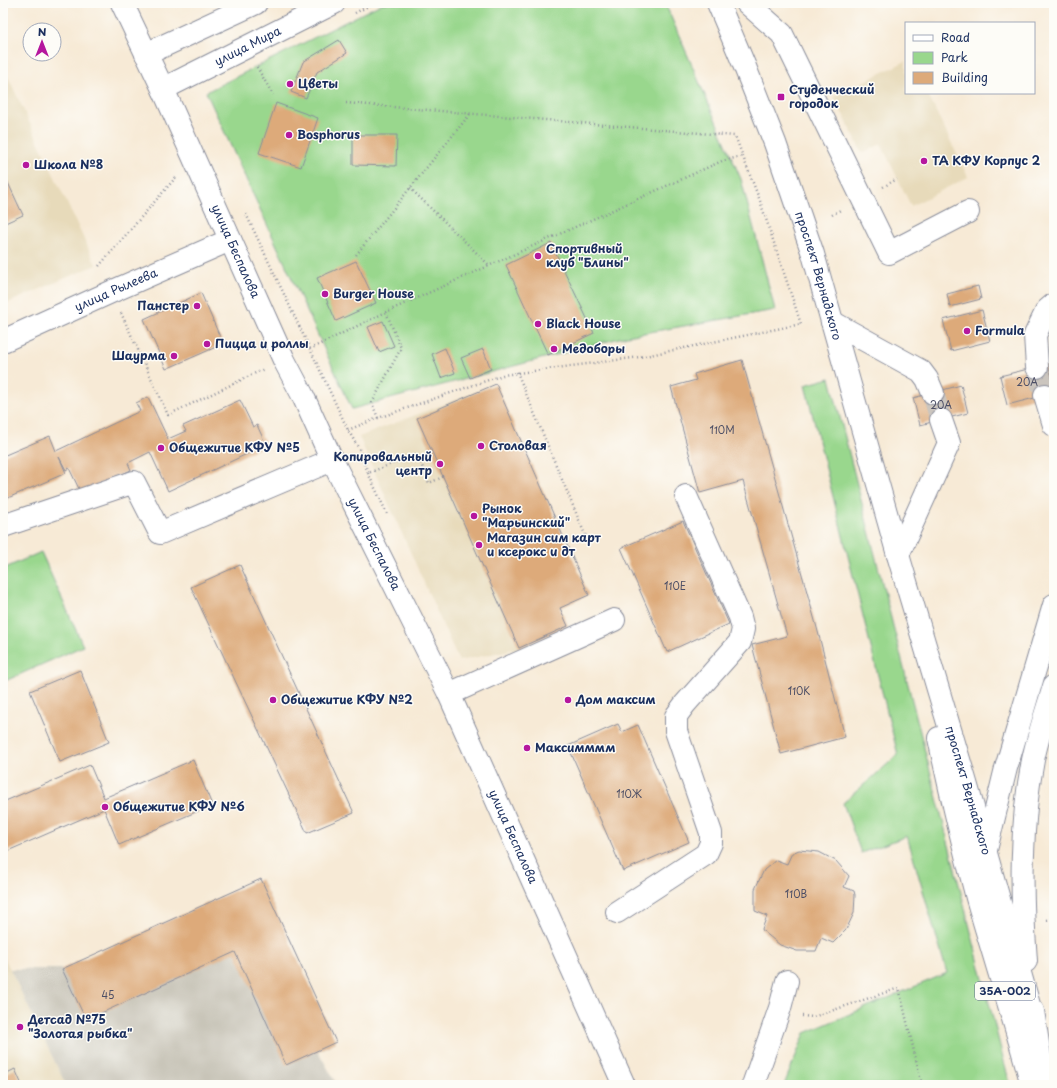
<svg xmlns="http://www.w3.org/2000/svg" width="1057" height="1088" font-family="'Playpen Sans',sans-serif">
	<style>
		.built { fill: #e7daba }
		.industrial { fill: #c8c4b8 }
		.green { fill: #99d78d; stroke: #5a8376 }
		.building { fill: #ddaa7a }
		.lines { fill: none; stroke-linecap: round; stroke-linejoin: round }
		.minor-tunnel { stroke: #cbc5be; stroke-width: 22; stroke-dasharray: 22 11; stroke-linecap: butt }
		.minor-casing { stroke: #898c9a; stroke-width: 24 }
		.major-casing { stroke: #898c9a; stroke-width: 24 }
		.path { stroke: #898c9a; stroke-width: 2.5; stroke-dasharray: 1 3; stroke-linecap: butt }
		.minor { stroke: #fff; stroke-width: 22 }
		.major { stroke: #fff; stroke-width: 22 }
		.poi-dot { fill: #b5179e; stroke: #fdfcf7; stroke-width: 1.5 }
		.labels { text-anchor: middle; stroke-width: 3; stroke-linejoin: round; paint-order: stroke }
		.number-label { font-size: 10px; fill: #4c4e65 }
		.shield { fill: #fdfcf7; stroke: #5f6c8c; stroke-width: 1 }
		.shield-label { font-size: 11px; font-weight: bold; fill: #1b2f5e }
		.street-label { font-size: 12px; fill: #1b2f5e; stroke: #fdfcf7 }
		.poi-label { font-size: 12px; font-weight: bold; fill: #1b2f5e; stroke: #fdfcf7; text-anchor: start }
	</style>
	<rect width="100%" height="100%" fill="#fdfcf7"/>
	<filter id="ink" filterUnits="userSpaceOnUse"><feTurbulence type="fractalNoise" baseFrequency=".025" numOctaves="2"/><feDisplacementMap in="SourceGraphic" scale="8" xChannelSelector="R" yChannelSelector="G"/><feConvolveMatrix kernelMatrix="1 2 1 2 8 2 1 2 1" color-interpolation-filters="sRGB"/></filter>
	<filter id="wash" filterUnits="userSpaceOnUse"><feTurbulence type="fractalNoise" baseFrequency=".012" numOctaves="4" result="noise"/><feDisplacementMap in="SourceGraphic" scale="16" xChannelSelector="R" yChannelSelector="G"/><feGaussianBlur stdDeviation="0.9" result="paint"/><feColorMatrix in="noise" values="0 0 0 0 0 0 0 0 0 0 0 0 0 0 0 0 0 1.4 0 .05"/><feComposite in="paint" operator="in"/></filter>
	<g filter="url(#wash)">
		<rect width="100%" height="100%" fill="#f7ead6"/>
		<path class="built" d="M906,61v32h21l41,84 -57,29 -30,-62 -19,9 -28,-57z
			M3,66l93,199 -93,40z
			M496,384l93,211 -29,13 8,18 -49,22 -60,13 -100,-224z
			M3,955l7,14 56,116h-63z"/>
		<path class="industrial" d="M261,879l75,163 -18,9 19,34h-271l-56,-116h52z"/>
		<path class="green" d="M383,3h282l76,176 34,131 -148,26 -275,73 -146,-317z
			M830,378l180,707h-226l21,-52 142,-60 -40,-137 -46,17 -18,-50 55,-48 -93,-370z
			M41,552l42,94 -80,36v-113z"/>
		<g id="blocks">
			<path class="building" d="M339,40l8,13 -30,19 -11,26 -15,-6 12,-30z
				M276,103l42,15 -17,49 -42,-14z
				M353,135h44l-1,31 -43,-1z
				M3,172l20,43 -20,9z
				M551,243l43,90 -46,22 -42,-90z
				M356,261l20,42 -40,18 -19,-43z
				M978,286l3,13 -31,8 -3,-13z
				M201,293l22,51 -57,25 -22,-50z
				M982,310l8,31 -39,10 -8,-31z
				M383,321l11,25 -15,6 -11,-25z
				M445,348l10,25 -14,5 -9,-24z
				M483,349l8,20 -21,9 -9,-20z
				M742,360l75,268 28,109 -64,17 -29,-109 35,-9 -44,-155 -43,12 -29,-106 25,-7 -2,-6z
				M1048,364l6,23v6l-47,12 -7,-29z
				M496,384l93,211 -29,13 8,18 -49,22 -102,-230z
				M961,385l7,28 -48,12 -7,-27z
				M148,397l20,42 18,-8 -3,-5 57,-26 13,27 4,-2 9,20 -98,46 -18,-39 -22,11 3,7 -50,23 -12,-25 -3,2 -7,-13 7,16 -63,27v-44l47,-20 6,15 84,-40 -4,-8z
				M683,521l46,103 -62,28 -46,-104z
				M240,565l114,248 -47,20 -116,-246z
				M80,670l29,72 -49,20 -30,-71z
				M618,724l4,8 16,-7 51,117 -66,29 -55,-125z
				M193,760l19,45 -93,40 -15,-36 -101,44v-51l87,-37 14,33z
				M799,850l20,2 17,9 13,15 -5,11 10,4 1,4 -1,18 -8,17 -13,13 -12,-5 -5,13h-19l-17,-6 -17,-14 -1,-2 5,-13 -12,-5v-22l9,-19 12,-10 11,4 5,-11z
				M261,879l75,163 -50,23 -51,-113 -149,68 -24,-51z
				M15,1069l7,16h-19v-10z"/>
		</g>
	</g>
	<g filter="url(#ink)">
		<use href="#blocks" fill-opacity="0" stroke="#898c9a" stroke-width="1"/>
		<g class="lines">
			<path class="minor-tunnel" d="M1037,367l8,28
				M933,393l8,27"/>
			<defs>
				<g id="minor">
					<path d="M747,3l35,31 107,219 79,-41"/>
					<path d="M832,322l89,49 6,8 6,14"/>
					<path id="s1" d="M3,341l108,-49 119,-52"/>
					<path d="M1037,367l-2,-32 12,-25 7,-6"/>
					<path d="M1045,395l9,30"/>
					<path d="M3,526l131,-44 26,51 172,-73"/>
					<path d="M898,555l51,-112 -8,-23"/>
					<path d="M449,694l165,-74"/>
					<path d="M617,912l89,-58 5,-11v-10l-35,-102v-15l9,-12 55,-62 3,-13 -3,-12 -54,-121"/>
					<path d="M753,1085l27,-77 7,-27"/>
				</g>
				<g id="major">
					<path id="s2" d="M122,3l41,86 121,271 19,36 29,64 117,234 175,391"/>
					<path id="s3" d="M718,3l27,64 30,76 38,111 85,301 68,228 69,243"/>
					<path d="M146,54l110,-51"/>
					<path id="s4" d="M163,89l171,-86"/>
					<path d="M939,738c11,53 24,107 38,160 18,62 38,124 55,187"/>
					<path d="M986,850l20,-82 48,-163"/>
					<path d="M1026,961c-5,-67 -6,-135 7,-201 5,-25 14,-50 21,-74"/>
					<path d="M1033,1011l11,71"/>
				</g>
			</defs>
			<use href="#minor" class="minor-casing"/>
			<use href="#major" class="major-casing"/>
			<path class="path" d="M355,13l19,-10
				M257,67l16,28
				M346,103l389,33 25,65 41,123 -161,33 -137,18 -125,43 -30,12
				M883,187l14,-8
				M410,188l79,77
				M246,214l64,135
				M832,215l10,-6
				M356,255l114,-141
				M99,266l78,-90
				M121,313l47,102 96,-46
				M517,372l72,172
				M378,418l-6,-15 29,-55 -15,-36
				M368,473l20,43
				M443,477l-14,6 -12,-29 -49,19 -9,-24 -11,-19 -38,-81 76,-37 336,-151 21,-5
				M1047,920l7,-1
				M802,1016l11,1 86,-29 23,97"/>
			<use href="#minor" class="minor"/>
			<use href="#major" class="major"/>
		</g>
	</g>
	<g class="poi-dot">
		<circle cx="290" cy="84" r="4"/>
		<rect x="777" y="93" width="8" height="8" rx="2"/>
		<circle cx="289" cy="135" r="4"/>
		<circle cx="924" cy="161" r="4"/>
		<circle cx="26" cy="165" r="4"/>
		<circle cx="538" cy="256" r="4"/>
		<circle cx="325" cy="294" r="4"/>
		<circle cx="197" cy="306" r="4"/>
		<circle cx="538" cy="324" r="4"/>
		<circle cx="967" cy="331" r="4"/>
		<circle cx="207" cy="344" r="4"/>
		<circle cx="554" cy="349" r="4"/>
		<circle cx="174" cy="356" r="4"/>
		<circle cx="481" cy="446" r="4"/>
		<circle cx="161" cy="448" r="4"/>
		<circle cx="440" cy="464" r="4"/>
		<circle cx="474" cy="516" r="4"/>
		<circle cx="479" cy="545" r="4"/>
		<circle cx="273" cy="700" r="4"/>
		<circle cx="568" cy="700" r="4"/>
		<circle cx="527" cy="748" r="4"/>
		<circle cx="105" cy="807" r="4"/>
		<circle cx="20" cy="1027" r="4"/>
	</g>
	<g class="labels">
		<g class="number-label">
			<text x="1027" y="386">20А</text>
			<text x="941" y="409">20А</text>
			<text x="722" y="434">110М</text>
			<text x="675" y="590">110Е</text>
			<text x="799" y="695">110К</text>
			<text x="629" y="798">110Ж</text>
			<text x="796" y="898">110В</text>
			<text x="108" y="999">45</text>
		</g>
		<rect class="shield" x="975" y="982" width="60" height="18" rx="3"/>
		<g class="shield-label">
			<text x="1005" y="995">35А-002</text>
		</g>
		<g class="street-label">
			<text dy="4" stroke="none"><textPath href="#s4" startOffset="95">улица Мира</textPath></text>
			<text dy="4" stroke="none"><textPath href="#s2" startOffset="273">улица Беспалова</textPath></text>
			<text dy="4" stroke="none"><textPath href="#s3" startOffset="291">проспект Вернадского</textPath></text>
			<text dy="4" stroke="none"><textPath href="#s1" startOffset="124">улица Рылеева</textPath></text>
			<text dy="4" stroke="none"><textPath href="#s2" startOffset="597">улица Беспалова</textPath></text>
			<text dy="4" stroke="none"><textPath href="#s3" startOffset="827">проспект Вернадского</textPath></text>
			<text dy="4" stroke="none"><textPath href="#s2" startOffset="921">улица Беспалова</textPath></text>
		</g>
		<g class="poi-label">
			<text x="298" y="88">Цветы</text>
			<text x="789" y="94">Студенческий<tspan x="789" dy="14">городок</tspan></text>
			<text x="297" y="139">Bosphorus</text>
			<text x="932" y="165">ТА КФУ Корпус 2</text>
			<text x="34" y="169">Школа №8</text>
			<text x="546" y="253">Спортивный<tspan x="546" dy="14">клуб "Блины"</tspan></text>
			<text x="333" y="298">Burger House</text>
			<text x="189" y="310" text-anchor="end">Панстер</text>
			<text x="546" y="328">Black House</text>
			<text x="975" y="335">Formula</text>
			<text x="215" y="348">Пицца и роллы</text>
			<text x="562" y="353">Медоборы</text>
			<text x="166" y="360" text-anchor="end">Шаурма</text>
			<text x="489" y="450">Столовая</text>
			<text x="169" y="452">Общежитие КФУ №5</text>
			<text x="432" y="461" text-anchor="end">Копировальный<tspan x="432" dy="14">центр</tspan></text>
			<text x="482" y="513">Рынок<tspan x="482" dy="14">"Марьинский"</tspan></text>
			<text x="487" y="542">Магазин сим карт<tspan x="487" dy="14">и ксерокс и дт</tspan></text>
			<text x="281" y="704">Общежитие КФУ №2</text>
			<text x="576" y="704">Дом максим</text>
			<text x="535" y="752">Максимммм</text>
			<text x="113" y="811">Общежитие КФУ №6</text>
			<text x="28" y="1024">Детсад №75<tspan x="28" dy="14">"Золотая рыбка"</tspan></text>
		</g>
	</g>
	<rect width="1057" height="1088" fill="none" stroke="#fdfcf7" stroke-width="16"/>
	<rect x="905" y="22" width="130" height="72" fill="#fdfcf7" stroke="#a3aaba"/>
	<rect x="913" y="35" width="20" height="6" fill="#ffffff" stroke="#a3aaba"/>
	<text x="941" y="42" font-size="12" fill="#1b2f5e">Road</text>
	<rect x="913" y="52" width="20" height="12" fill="#99d78d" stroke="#a3aaba"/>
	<text x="941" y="62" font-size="12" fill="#1b2f5e">Park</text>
	<rect x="913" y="72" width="20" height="12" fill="#ddaa7a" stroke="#a3aaba"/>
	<text x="941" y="82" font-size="12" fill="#1b2f5e">Building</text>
	<g transform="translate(42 42)"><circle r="19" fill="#fdfcf7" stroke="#a3aaba"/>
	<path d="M0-3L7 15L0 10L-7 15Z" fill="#b5179e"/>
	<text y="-6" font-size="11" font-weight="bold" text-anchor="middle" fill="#1b2f5e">N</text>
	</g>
</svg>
